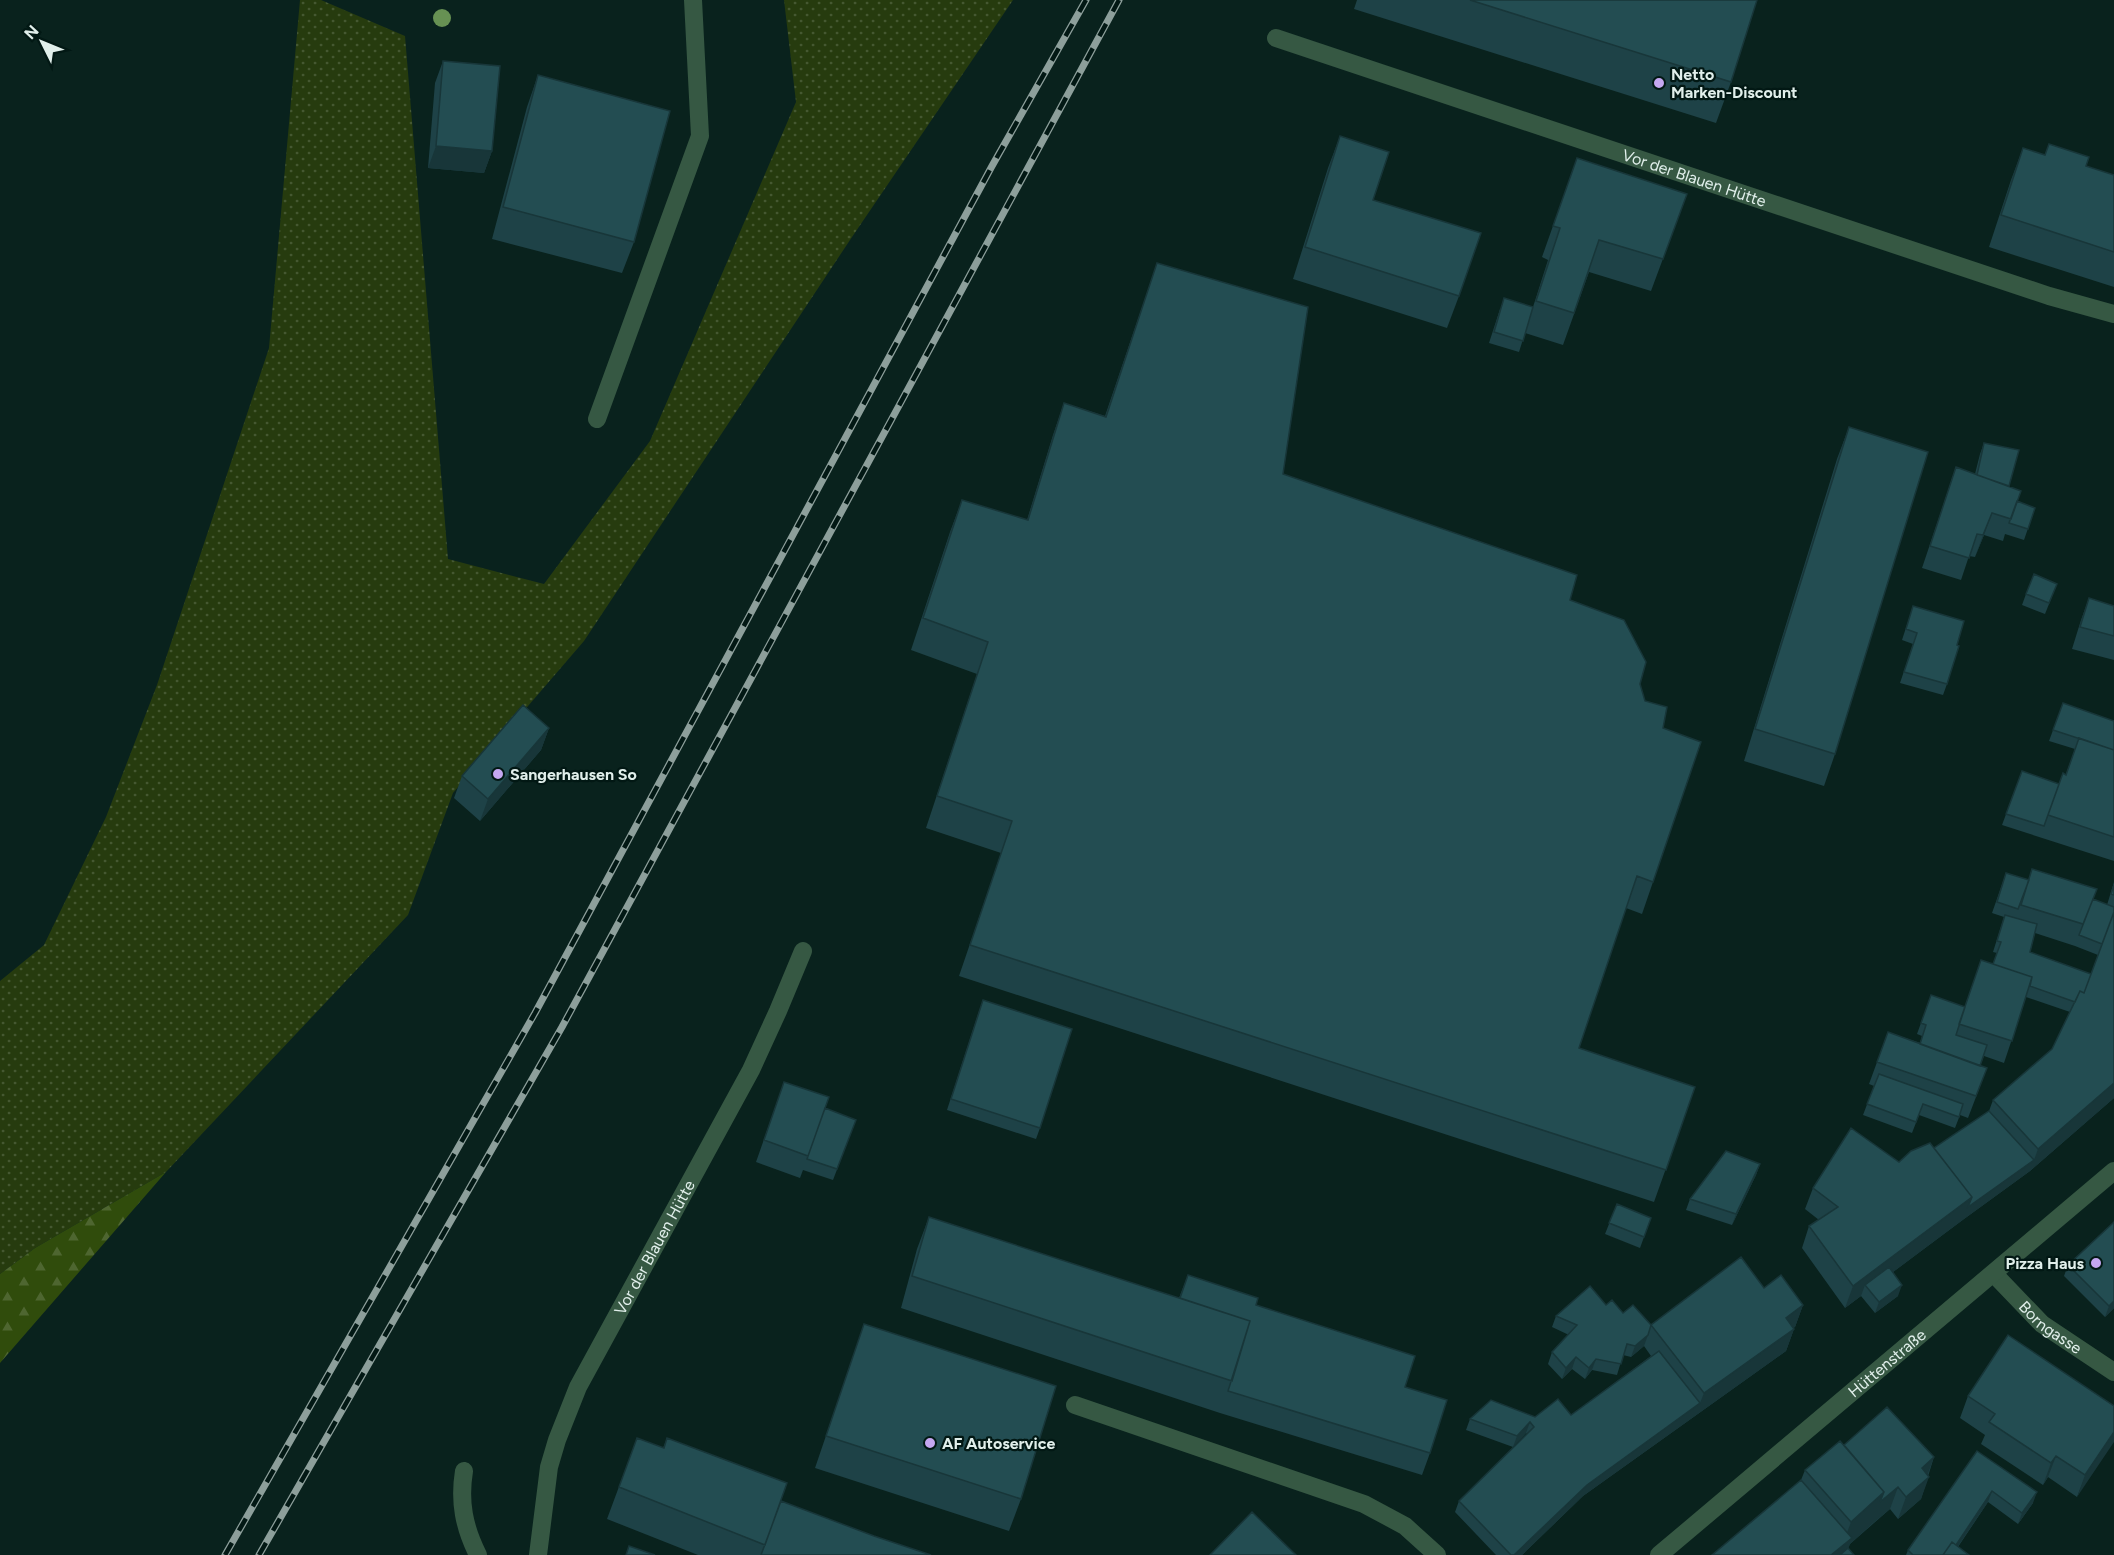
<svg xmlns="http://www.w3.org/2000/svg" width="2114" height="1555" font-family="Figtree,sans-serif">
	<style>
		.grass { fill: url(#grass-dots) }
		.forest { fill: url(#forest-firs) }
		.lines { fill: none; stroke-linecap: round; stroke-linejoin: round }
		.service { stroke: #365843; stroke-width: 18 }
		.minor { stroke: #365843; stroke-width: 18 }
		.tertiary { stroke: #365843; stroke-width: 18 }
		.rail-casing { stroke: #8d9f9b; stroke-width: 7 }
		.rail { stroke: #021814; stroke-width: 4.5; stroke-dasharray: 14; stroke-linecap: butt }
		.tree { fill: #679153 }
		.wall { fill: #1e4247; fill-rule: evenodd }
		.shaded-wall { fill: #183639 }
		.building { fill: #234d52; stroke: #183639; stroke-width: 1.5 }
		.poi-dot { fill: #c5a7f1; stroke: #021814; stroke-width: 2 }
		.labels { text-anchor: middle; stroke-width: 4.5; stroke-linejoin: round; paint-order: stroke }
		.poi-label { font-size: 16px; font-weight: bold; fill: #e1efeb; stroke: #021814; text-anchor: start }
		.street-label { font-size: 16px; fill: #e1efeb; stroke: #021814 }
	</style>
	<defs>
		<pattern id="grass-dots" width="8" height="8" patternUnits="userSpaceOnUse" patternTransform="scale(1.5)"><rect width="8" height="8" fill="#263b0e"/><path d="M2 2h.1M6 6h.1" fill="none" stroke="#455831" stroke-width="1.8" stroke-linecap="round"/></pattern>
		<pattern id="forest-firs" width="22" height="20" patternUnits="userSpaceOnUse" patternTransform="scale(1.5)"><rect width="22" height="20" fill="#304c0c"/><path d="M5 1l3.5 6h-7zM16 11l3.5 6h-7z" fill="#4e6630"/></pattern>
	</defs>
	<rect width="100%" height="100%" fill="#09221d"/>
	<path class="grass" d="M300,0h21l84,36 43,523 96,25 106,-143 146,-339 -12,-102h229l-163,240 -266,401 -131,152 -45,122 -242,257 -131,76 -35,26v-293l44,-36 62,-128 51,-132 112,-337z"/>
	<path class="forest" d="M166,1172l-166,191v1v-90l35,-26z"/>
	<g class="lines">
		<path class="service" d="M597,419l103,-283 -7,-136
			M1075,1405l289,99 41,22 32,29
			M464,1471c-5,31 0,56 14,84"/>
		<g class="minor">
			<path id="s1" d="M1276,38l773,258 65,18"/>
			<path id="s2" d="M1994,1274l48,50 72,48"/>
			<path id="s3" d="M538,1555l11,-88 8,-27 21,-53 173,-317 27,-59 25,-60"/>
		</g>
		<path class="tertiary" id="s4" d="M1659,1555l455,-384"/>
		<defs>
			<path id="rail" d="M225,1555l310,-542 457,-847 94,-166
				M259,1555l303,-528 557,-1027"/>
		</defs>
		<use href="#rail" class="rail-casing"/>
		<use href="#rail" class="rail"/>
	</g>
	<circle class="tree" cx="442" cy="18" r="9"/>
	<path class="wall" d="M1357,0h400l-26,82 -15,41 -362,-114z
		M443,61l49,90 -8,22 -56,-5 7,-85z
		M538,75l96,167 -12,31 -130,-34 35,-132z
		M1340,136l33,64 86,96 -12,32 -154,-49 35,-111z
		M2049,144l37,22 28,9v112l-125,-40 22,-67 12,-32 22,7z
		M1577,158l110,36 -36,97 -62,-19 -26,73 -38,-12 -6,19 -30,-9 11,-34 33,-2 15,-47 -6,-3z
		M1157,263l126,211 287,126 70,84 5,17 18,27 -10,154 -11,32 -16,-6 -47,140 116,39 -41,115 -695,-226 42,-123 -75,-25 51,-154 -66,-24 39,-118 12,-32 65,20 26,-85 11,-32 41,13z
		M1849,427l-14,327 -11,32 -80,-25 93,-302z
		M1984,443l33,58 18,7 -11,32 -19,-6 -2,7 -19,-6 -9,22 -6,-1 -8,24 -39,-12 34,-101 19,7 5,-20z
		M2057,584l-12,30 -23,-9 4,-11z
		M2089,598l25,8v54l-42,-11 9,-29z
		M1913,606l44,39 -10,39 -4,11 -43,-12 13,-39 -11,-4z
		M2063,703l51,18v140l-112,-36 20,-54 37,13 7,-10 9,-25 -26,-8z
		M549,728l-8,22 -61,71 -26,-23 8,-22z
		M2006,873l87,26 14,6 7,-23v216l-84,73 -66,48 -71,53 5,24 -23,17 -14,-17 -16,12 -43,-60 7,-22 10,-6 -14,-11 8,-21 86,-26 35,-14 55,-37 4,-11 59,-51 18,-37 -44,-15 -22,66 -20,-7 -4,10 7,2 -19,50 -8,-3 -5,13 -36,-13 -7,18 -49,-18 11,-29 -5,-2 19,-52 32,11 2,-7 -5,-2 14,-39 34,12 16,-47 12,4 4,-11 -4,-1 11,-35 -12,-4zM2035,933l40,13v-1v1l23,9 -7,19 -61,-22z
		M979,1011l61,117 -4,11 -89,-29z
		M784,1082l41,26 31,12 -23,60 -30,-10 -3,8 -44,-16z
		M1760,1164l-4,11 -24,50 -46,-15 4,-11z
		M1617,1204l34,14 -11,30 -35,-14z
		M929,1217l250,81 9,-23 68,30 149,82 25,66 -8,22 -202,-62 -319,-105 16,-59z
		M2114,1222v86l-9,9 -41,-41 4,-11z
		M1764,1288l39,17 -8,22 -2,1 1,1 -8,22 -203,145 -61,59h-26l-41,-43 4,-11 68,-67 -1,-1 -13,14 -47,-17 4,-11 65,-2 36,-2 80,-59 -7,-10 -13,11 -8,-2 -6,20 -25,-5 -7,9 -13,-10 -10,10 -14,-15 4,-12 17,-17 -17,-8 4,-11 50,-11 45,20z
		M864,1324l157,175 -12,32 -194,-63z
		M1968,1396l146,10 -37,91 -29,-20 -5,8 -62,-41 4,-9 -25,-17z
		M637,1438l26,10 4,-10 107,80 100,18 57,19h-233l-91,-36z
		M1844,1445l90,12 -13,42 -23,20 -8,-10 -40,35 -2,4 -136,7 89,-75 4,-10z
		M1977,1451l56,52 -15,21 -30,-22 -30,45 11,8h-63l2,-5z"/>
	<path class="shaded-wall" d="M436,146l56,5 -8,22 -56,-5z
		M1992,513l-8,22 -9,22 8,-22z
		M549,728l-8,22 -61,71 8,-22z
		M2114,1083v15l-84,73 -66,48 -95,71 -4,-5 -4,11 -16,12 8,-22 119,-89 62,-37 4,-11z
		M1760,1164l-4,11 -24,50 4,-11z
		M1902,1285l-4,11 -23,17 4,-11z
		M2114,1301v7l-9,9 4,-11z
		M1803,1305l-8,22 -17,12 8,-21z
		M1794,1329l-8,22 -203,145 -61,59h-8l73,-70 113,-82 4,-10z
		M1648,1335l-4,11 -13,11 4,-11z
		M1576,1357l-4,12 -10,10 4,-11z
		M1596,1359l-4,11 -7,9 4,-11z
		M1530,1422l-4,11 -13,14 4,-11z
		M2114,1432v10l-37,55 8,-22z
		M2056,1456l-8,21 -5,8 8,-22z
		M1934,1457l-8,22 -4,-11z
		M1929,1477l-8,22 -23,20 8,-22z
		M1898,1487l-8,22 -18,15 8,-22z
		M1992,1491l-4,11 -36,53h-3z
		M1884,1492l-12,32 -22,20 -4,11h-15l11,-9 9,-24z
		M2037,1492l-4,11 -15,21 4,-11z"/>
	<path class="building" d="M1470,0h287l-26,82z
		M443,61l57,5 -8,85 -56,-5z
		M538,75l132,36 -36,131 -131,-35z
		M1340,136l49,16 -16,48 108,33 -22,63 -154,-49z
		M2049,144l40,13 -3,9 28,9v77l-113,-37 22,-67 22,7z
		M1577,158l110,36 -24,65 -64,-19 -25,73 -38,-12 24,-73 -7,-2z
		M1157,263l151,44 -25,167 294,101 -7,25 54,20 22,42 -6,22 5,17 22,6 -4,21 38,14 -48,140 -16,-6 -58,172 116,39 -29,83 -696,-225 42,-124 -75,-25 51,-154 -65,-24 39,-118 66,20 36,-117 42,14z
		M1504,298l29,9 -10,34 -29,-9z
		M1849,427l79,25 -93,302 -80,-25z
		M1984,443l35,7 -10,36 -32,-11z
		M1956,467l65,24 -10,28 -19,-6 -9,22 -6,-1 -8,24 -39,-12z
		M2017,501l18,7 -7,21 -19,-6z
		M2034,574l23,10 -8,19 -23,-9z
		M2089,598l25,8v30l-34,-9z
		M1913,606l51,15 -7,24 2,1 -12,38 -43,-12 13,-39 -11,-4z
		M2063,703l51,18v29l-61,-20z
		M523,705l26,23 -61,71 -26,-23z
		M2079,738l35,12v87l-66,-22 15,-42 3,2z
		M2022,771l37,13 -15,42 -38,-12z
		M2032,869l65,20 -14,35 -62,-19z
		M2006,873l23,7 -11,29 -21,-7z
		M2114,885v10l-3,-1z
		M2093,899l21,8v5l-12,32 -23,-9z
		M2114,912v171l-76,66 -45,-49 59,-51 28,-58 4,2z
		M2005,915l32,9 -7,28 61,22 -7,19 -4,-2 -5,11 -45,-16 2,-9 -39,-13 8,-22 -4,-1z
		M1981,960l51,17 -20,64 -53,-17z
		M1931,995l34,12 -9,28 31,10 -7,21 -60,-22 6,-19 -5,-2z
		M983,1000l89,29 -32,99 -89,-29z
		M1888,1032l99,36 -11,28 -99,-34z
		M1879,1074l84,30 -4,13 -36,-13 -7,18 -49,-18z
		M784,1082l45,15 -21,59 -44,-16z
		M825,1108l31,12 -19,49 -30,-10z
		M1989,1111l45,49 -66,47 4,-10 -38,-49z
		M1851,1128l48,34 12,-11 19,-8 42,54 -119,89 -44,-60 29,-19 -25,-19z
		M1726,1151l34,13 -24,50 -46,-15z
		M1617,1204l34,14 -7,19 -35,-14z
		M929,1217l321,104 -18,60 -320,-105z
		M2114,1222v79l-5,5 -41,-41z
		M1741,1257l23,31 17,-13 22,30 -17,13 8,11 -90,64 -53,-68z
		M1889,1267l13,18 -23,17 -14,-17z
		M1188,1275l70,23 -2,7 159,51 -10,31 42,13 -17,53 -202,-62 22,-70 -70,-23z
		M1590,1286l16,19 6,-5 11,13 10,-8 18,20 -3,10 -13,11 -8,-2 -6,20 -25,-5 -7,9 -13,-11 -10,11 -14,-16 25,-27 -21,-9z
		M864,1324l192,62 -35,113 -195,-63z
		M2008,1335l106,71v26l-29,43 -29,-19 -5,7 -62,-41 6,-8 -27,-18z
		M1659,1351l41,52 -113,82 -73,70h-3l-52,-54 75,-74 -4,-5 -13,14 -47,-17 21,-19 44,17 23,-18 13,16z
		M1887,1407l47,50 -12,11 7,9 -23,20 -8,-10 -18,15 4,-10 -40,-47z
		M637,1438l27,10 3,-10 120,45 -22,62 -146,-58z
		M1840,1441l44,51 -33,30 -46,-52z
		M1977,1451l60,41 -15,21 -30,-22 -36,54 -4,-3 -9,13h-30l-5,-5z
		M1801,1480l51,58 -21,17h-119z
		M781,1501l93,35 57,19h-170z
		M1252,1512l44,43h-86z
		M1952,1542l17,13h-26z
		M629,1546l26,9h-29z
		M1848,1548l6,7h-14z"/>
	<g class="poi-dot">
		<circle cx="1659" cy="83" r="6"/>
		<circle cx="498" cy="774" r="6"/>
		<circle cx="2096" cy="1263" r="6"/>
		<circle cx="930" cy="1443" r="6"/>
	</g>
	<g class="labels">
		<g class="poi-label">
			<text x="1671" y="80">Netto<tspan x="1671" dy="18">Marken-Discount</tspan></text>
			<text x="510" y="780">Sangerhausen So</text>
			<text x="2084" y="1269" text-anchor="end">Pizza Haus</text>
			<text x="942" y="1449">AF Autoservice</text>
		</g>
		<g class="street-label">
			<text dy="6" stroke="none"><textPath href="#s1" startOffset="441">Vor der Blauen Hütte</textPath></text>
			<text dy="6" stroke="none"><textPath href="#s3" startOffset="333">Vor der Blauen Hütte</textPath></text>
			<text dy="6" stroke="none"><textPath href="#s2" startOffset="78">Borngasse</textPath></text>
			<text dy="6" stroke="none"><textPath href="#s4" startOffset="298">Hüttenstraße</textPath></text>
		</g>
	</g>
	<g transform="translate(42 42) rotate(313)" stroke="#021814" stroke-width="4.5" paint-order="stroke">
	<path d="M0-4.5L10 22L0 15L-10 22Z" fill="#e1efeb"/>
	<text y="-9" font-size="16" font-weight="bold" text-anchor="middle" fill="#e1efeb">N</text>
	</g>
</svg>
